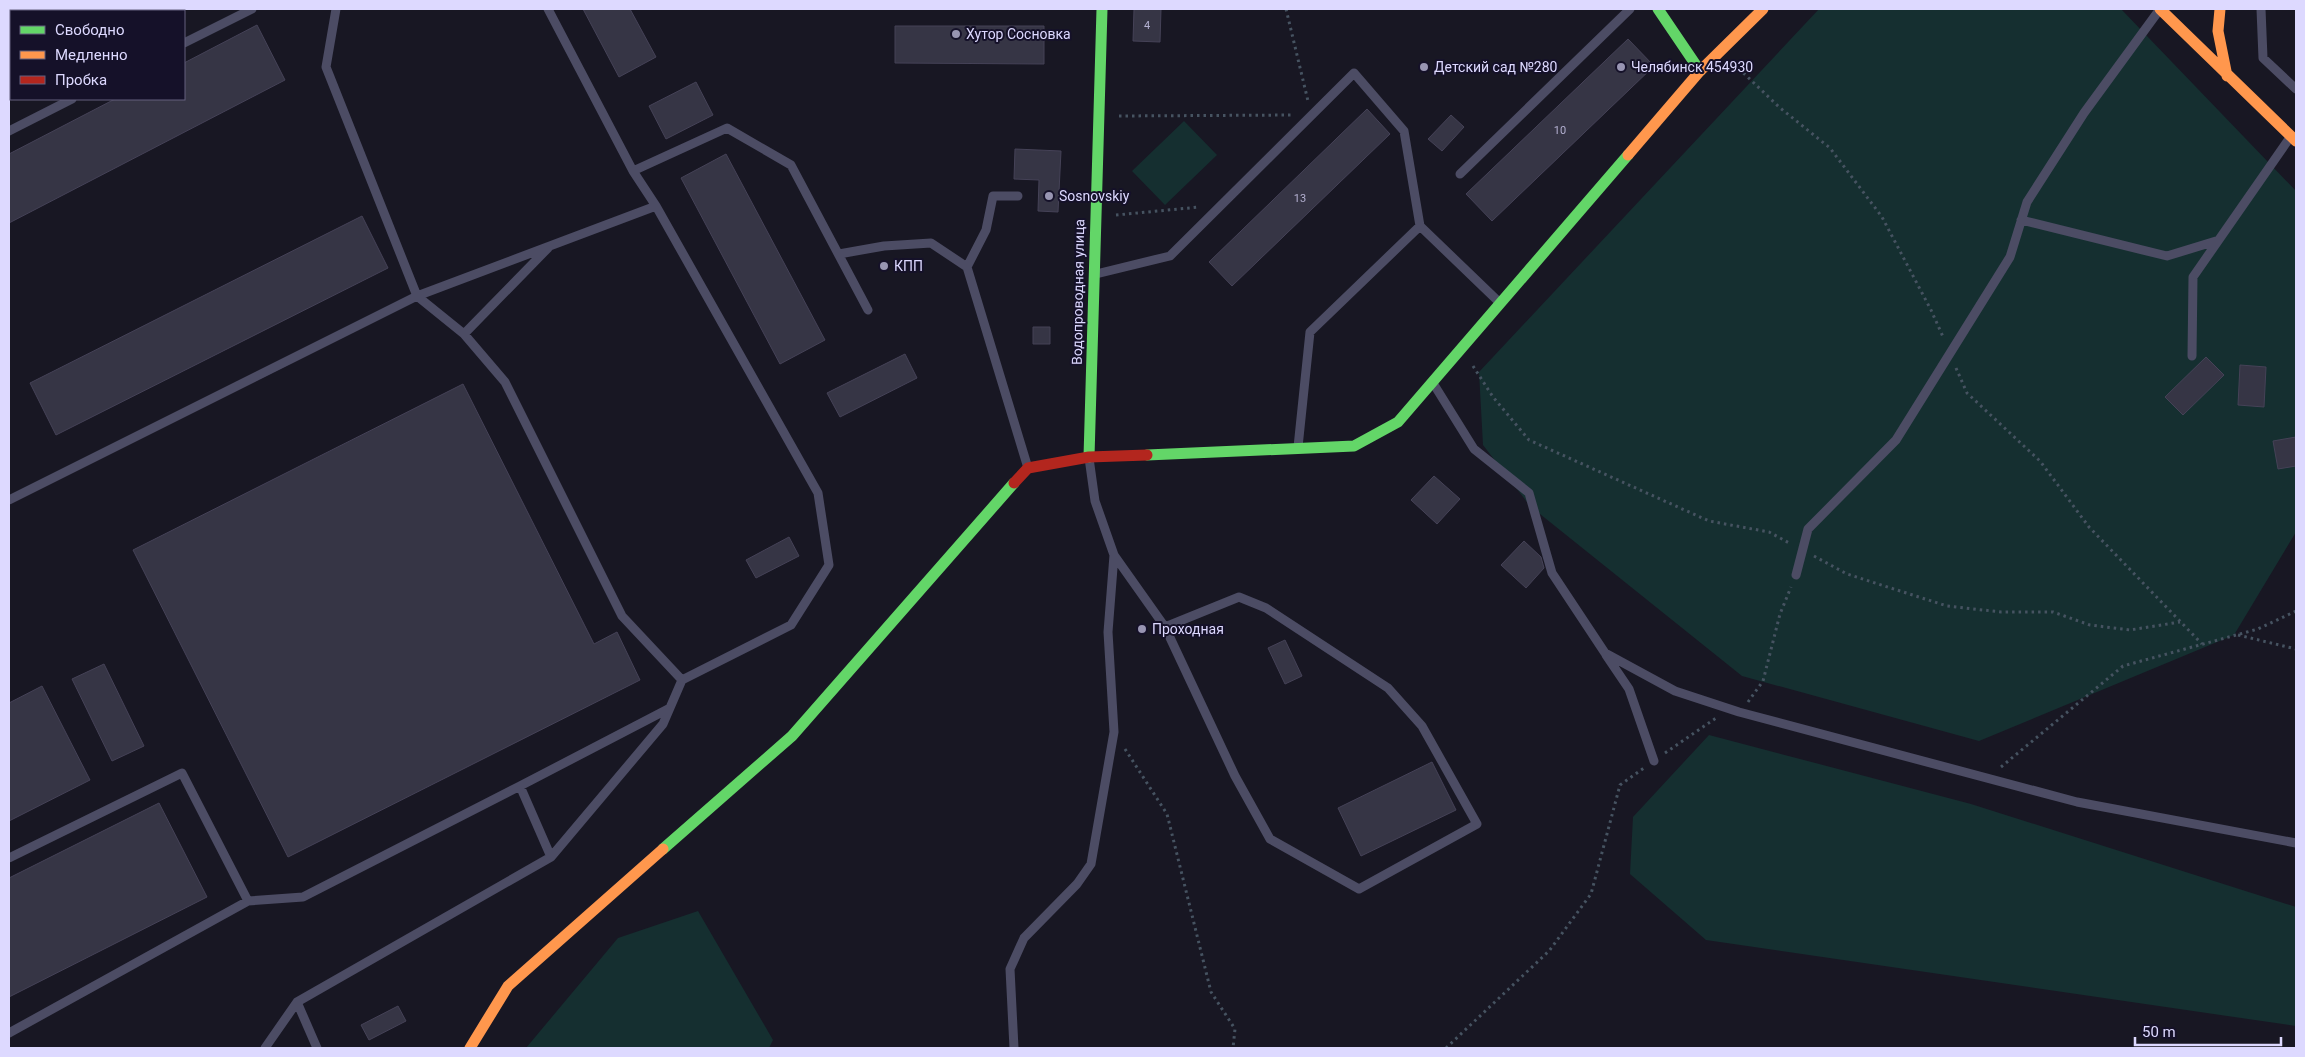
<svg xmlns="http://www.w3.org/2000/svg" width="2305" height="1057" viewBox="0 0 2305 1057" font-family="Roboto,sans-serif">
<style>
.green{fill:#152f30}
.building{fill:#363545;stroke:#454257}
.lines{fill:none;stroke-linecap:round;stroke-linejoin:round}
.path{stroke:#465361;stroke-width:3;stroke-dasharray:2.5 4;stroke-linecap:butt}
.lane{stroke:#4c4c64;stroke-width:9}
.fast{stroke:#63d668;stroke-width:11}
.slow{stroke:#ff974d;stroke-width:11}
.jam{stroke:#b3261e;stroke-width:11}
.poi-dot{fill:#9895b2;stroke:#151129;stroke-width:2}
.labels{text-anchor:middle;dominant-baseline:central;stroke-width:4;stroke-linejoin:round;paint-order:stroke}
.number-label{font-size:11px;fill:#b3b0d0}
.poi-label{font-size:14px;fill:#ddd9ff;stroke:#151129;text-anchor:start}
.street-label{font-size:14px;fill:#ddd9ff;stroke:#151129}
</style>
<rect width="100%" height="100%" fill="#181723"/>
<!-- green -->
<path class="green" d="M1819 9H2121L2296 191V532L2234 635 1979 741 1742 676 1530 506 1483 445 1479 372Z
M1184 121 1217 155 1165 205 1132 171Z
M1709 735 1971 804 2296 907V1026L1706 940 1630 874 1633 817Z
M698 911 773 1040 769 1048H526L618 938Z"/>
<!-- building -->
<path class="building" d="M583 9H630L656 57 619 77Z
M1134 9H1161L1160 42 1133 41Z
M257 25 285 80 9 223V154L115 99H184V63Z
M895 26H1044V64L895 63Z
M1628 39 1654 66 1492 221 1466 194Z
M696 82 713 115 666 139 649 106Z
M1367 109 1390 134 1232 286 1209 262Z
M1451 115 1464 127 1442 151 1428 139Z
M1015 149 1061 151 1058 212 1038 211 1039 180 1014 179Z
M726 154 825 340 780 364 681 178Z
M362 216 388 268 56 435 30 383Z
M1033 327H1050V344H1033Z
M905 354 917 378 840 417 827 393Z
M2206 357 2224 375 2183 415 2165 397Z
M2240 365 2266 367 2264 407 2238 405Z
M463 384 594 644 617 632 640 680 288 857 133 550Z
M2296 437V466L2278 469 2273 441Z
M1434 476 1460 499 1437 524 1411 500Z
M789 537 799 556 756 578 746 560Z
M1524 541 1541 557 1544 568 1526 588 1501 565Z
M1285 640 1302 676 1285 684 1268 648Z
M104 664 144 746 112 761 72 679Z
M42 686 90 780 9 821V703Z
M1432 762 1456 810 1361 856 1338 808Z
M159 803 207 897 9 997V878Z
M398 1006 406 1021 369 1040 361 1025Z"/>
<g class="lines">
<!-- path -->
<path class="path" d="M1286 9 1308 101
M1734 64 1779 107 1830 148 1882 217 1931 310 1944 339
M1119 116 1293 115
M1116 215 1199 207
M1473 366 1493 397 1529 440 1709 521 1769 532 1791 544
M1956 368 1967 393 2040 461 2089 527 2202 644
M1814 556 1847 574 1947 606 2001 612H2053L2090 625 2130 630 2180 622
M2238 635 2296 649
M1748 702 1763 681 1780 614 1791 587
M1125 749 1167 814 1211 992 1235 1029 1233 1048
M1665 753 1716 718
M2001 767 2123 666 2258 629 2296 611
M1446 1048 1549 951 1591 894 1620 785 1644 768"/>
<!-- lane -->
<path class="lane" d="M336 9 326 67 417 296 464 334 505 382 622 616 682 680
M2261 9 2263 58 2296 89
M184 43 252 9
M9 131 72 99
M633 171 727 128 791 165 868 310
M1460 174 1630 9
M2021 220 2167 256 2216 241
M839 254 884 246 931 243 967 267 1028 468
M967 267 986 230 993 196H1018
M1096 274 1170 256 1354 73 1404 131 1420 226
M464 334 548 248
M2192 356 2193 277 2291 136
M1433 383 1474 449 1529 493 1552 573 1605 653 1675 691 1739 712 2077 802 2296 843
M1298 447 1310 332 1420 226 1500 303
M1089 458 1095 501 1114 555 1165 627 1235 776 1270 839 1359 889 1477 824 1422 726 1388 688 1266 608 1239 597 1165 627
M9 500 417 296 656 206
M1796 575 1808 529 1896 440 2010 257 2027 202 2084 113 2160 9
M1606 655 1629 689 1654 761
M520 786 670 708
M9 858 182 773 248 901
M297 1002 317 1048
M9 1033 248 901 303 897 520 786 551 857
M265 1048 297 1002 551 857 663 724 682 680 791 625 829 565 818 493 656 206 633 171 548 9
M1014 1048 1010 969 1024 938 1077 884 1091 864 1114 732 1108 632 1114 555"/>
<!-- fast -->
<path class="fast" d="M1658 9 1700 71
M1147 455 1354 446 1398 422 1628 155
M1089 457 1102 9
M663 849 792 736 1014 483"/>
<!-- slow -->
<path class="slow" d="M2160 9 2296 141
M2220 9 2218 31 2227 76
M1628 155 1700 71 1763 9
M470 1048 508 986 663 849"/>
<!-- jam -->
<path class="jam" d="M1014 483 1028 468 1089 457 1147 455"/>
</g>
<!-- markers -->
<g class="poi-dot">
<circle cx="956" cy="34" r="5"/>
<circle cx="1424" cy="67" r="5"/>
<circle cx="1621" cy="67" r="5"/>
<circle cx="1049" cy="196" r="5"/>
<circle cx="884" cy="266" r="5"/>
<circle cx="1142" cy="629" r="5"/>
</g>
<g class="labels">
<!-- number labels -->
<g class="number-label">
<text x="1147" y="25">4</text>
<text x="1560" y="130">10</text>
<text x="1300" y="198">13</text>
</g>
<!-- poi labels -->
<g class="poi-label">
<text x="966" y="34">Хутор Сосновка</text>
<text x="1434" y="67">Детский сад №280</text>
<text x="1631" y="67">Челябинск 454930</text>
<text x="1059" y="196">Sosnovskiy</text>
<text x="894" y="266">КПП</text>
<text x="1152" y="629">Проходная</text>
</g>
<!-- street labels -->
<g class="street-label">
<text transform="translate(1078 292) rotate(-89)">Водопроводная улица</text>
</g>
</g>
<!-- border -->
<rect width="2305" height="1057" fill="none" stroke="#ddd9ff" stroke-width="20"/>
<!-- legend -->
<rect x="10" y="10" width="175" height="90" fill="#151129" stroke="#65617f"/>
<rect x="20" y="26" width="25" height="8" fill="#63d668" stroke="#65617f"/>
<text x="55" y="35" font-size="15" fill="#ddd9ff">Свободно</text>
<rect x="20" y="51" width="25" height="8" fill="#ff974d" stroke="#65617f"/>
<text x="55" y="60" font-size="15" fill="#ddd9ff">Медленно</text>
<rect x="20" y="76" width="25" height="8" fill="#b3261e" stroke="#65617f"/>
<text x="55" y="85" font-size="15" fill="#ddd9ff">Пробка</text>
<!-- scale -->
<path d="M2135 1037v8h146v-8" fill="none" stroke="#ddd9ff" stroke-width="2.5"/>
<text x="2142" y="1037" font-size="15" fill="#ddd9ff" stroke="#151129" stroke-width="4" paint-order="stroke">50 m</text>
</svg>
